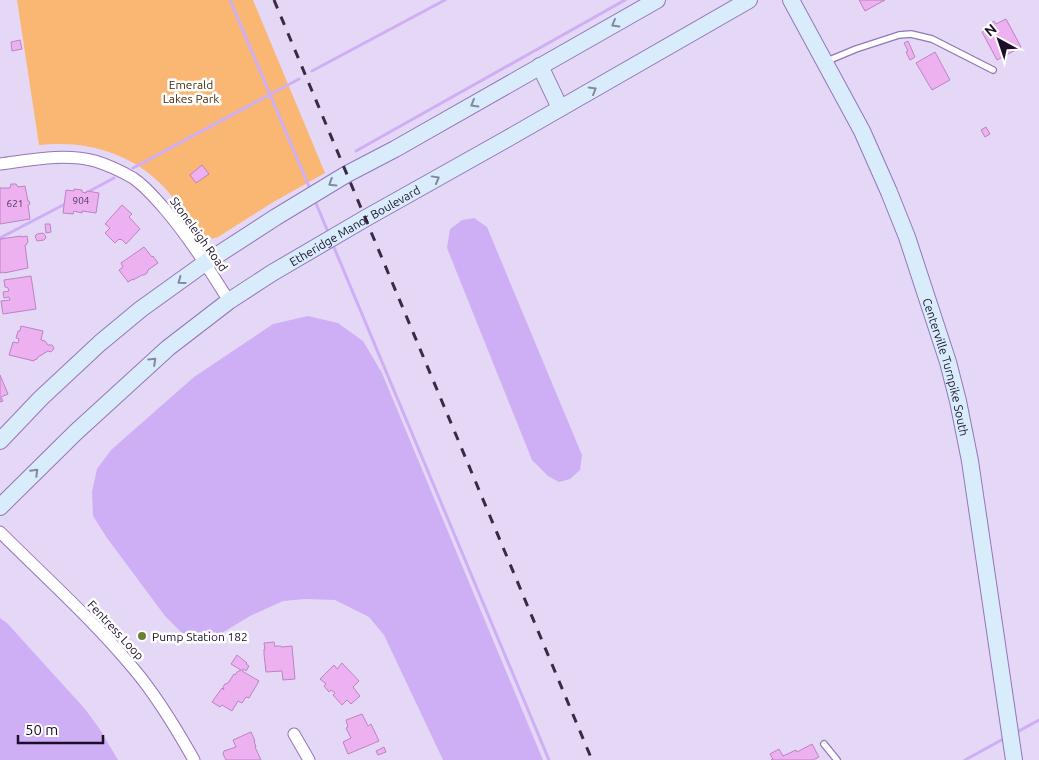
<svg xmlns="http://www.w3.org/2000/svg" width="1039" height="760" viewBox="0 0 1039 760" font-family="Ubuntu,sans-serif">
<style>
.green{fill:#fab673}
.water{fill:#ceaff6}
.lines{fill:none;stroke-linecap:round;stroke-linejoin:round}
.stream{stroke:#ceaff6;stroke-width:3}
.building{fill:#edb1f1;stroke:#bc83c0}
.service-casing{stroke:#9575bb;stroke-width:8}
.minor-casing{stroke:#9575bb;stroke-width:13}
.secondary-casing{stroke:#9575bb;stroke-width:18}
.service{stroke:#fff;stroke-width:5.5}
.minor{stroke:#fff;stroke-width:11}
.secondary{stroke:#d9ecfc;stroke-width:16}
.rail{stroke:#382b46;stroke-width:3;stroke-dasharray:9 9;stroke-linecap:butt}
.oneway{stroke:#84889d}
.poi-dot{fill:#698134;stroke:#fff;stroke-width:2}
.labels{text-anchor:middle;dominant-baseline:central;stroke-width:5;stroke-linejoin:round;paint-order:stroke}
.number-label{font-size:10px;fill:#50375b}
.park-label{font-size:12px;fill:#4a2c0b;stroke:#fff}
.street-label{font-size:12px;fill:#1b0e29;stroke:#fff}
.poi-label{font-size:12px;fill:#1b0e29;stroke:#fff;text-anchor:start}
</style>
<rect width="100%" height="100%" fill="#e5d8f6"/>
<!-- green -->
<path class="green" d="M17 0H253L325 173 270 204 218 237C211 240 206 238 199 233 187 217 176 199 162 185 130 152 84 140 39 145Z"/>
<!-- water -->
<path class="water" d="M474 218 487 227 582 455 580 470 570 479 559 482 548 476 532 460 447 248 450 229 462 220Z
M308 316 338 323 363 341 382 373 543 760H443L384 635 369 617 335 600 305 599 283 601 250 616 217 636 198 639 181 632 165 616 107 538 93 516 92 492 97 469 111 450 194 377 273 324Z
M0 618 7 623 85 709 99 728 118 760H0Z"/>
<g class="lines">
<!-- stream -->
<path class="stream" d="M230 0 310 189
M312 71 445 0
M356 151 625 0
M133 168 299 79
M86 193 114 178
M315 201 328 232
M0 238 67 203
M333 245 549 760
M1015 733 1039 720
M965 760 1005 738"/>
</g>
<!-- building -->
<path class="building" d="M859 0H885L865 11Z
M1006 19 1021 47 997 60 982 32 991 27 990 24 994 21 996 24Z
M20 40 22 49 12 51 11 42Z
M908 41 915 57 910 60 906 52 908 51 904 43Z
M935 52 950 80 932 90 916 63Z
M986 127 990 134 985 137 981 130Z
M202 165 209 174 196 183 190 175Z
M11 184H16L18 187 25 186 28 201H29L30 204 28 205 30 219 0 224V188H10Z
M74 189 82 190V192L86 193 87 191 99 193 96 213 82 211V213L74 211 73 214 63 213 66 190 74 191Z
M122 205 132 214 129 217 140 229 126 244 121 239 120 240 119 239 115 243 105 233 110 228 105 224Z
M45 224H50L51 232 46 233Z
M43 233 45 235 46 238 44 240 37 241 35 236 37 234Z
M21 236V237L27 236 28 242 26 245H25L28 268 4 273V272L0 273V239Z
M144 247 152 257 153 256 158 263 148 270 147 273 144 275H142L133 280V279L128 282 119 270 123 267 121 263Z
M31 276 36 309 3 314 1 301 10 300 9 297 4 298 3 292 9 291 8 288 5 287 4 280Z
M21 326 43 331 41 340 45 341 48 345H52L54 348 53 350 51 352 48 351 38 357 37 359 34 360V361L9 355 13 342 18 343 19 339 16 338 18 331H20Z
M0 375 8 394 1 397 3 401 0 402Z
M143 630 148 636 141 641 136 636Z
M274 642 275 647 276 646H280L282 647 292 646 295 679 283 680 282 671 266 672 264 654V649H265L264 643Z
M237 655 247 663 246 664 249 666 246 671 243 669 242 671 259 681 249 698 246 697 242 703 238 701 232 711 222 705 220 707 212 702 222 688 224 690 223 687 225 684 228 683 234 674 235 675 237 672 241 670 231 664Z
M342 663 359 681 353 687 360 696 351 704 347 700 342 705 333 695 335 693 331 690 329 692 324 686 326 684 320 679 334 665 337 669Z
M362 714 368 726 371 724 379 741 348 754 343 742 351 738 346 728 348 727 346 720Z
M251 732 255 741H254L256 747H255L261 760H226L223 754 224 751 236 747 233 740Z
M812 744 819 757 813 760H771L773 759 770 754 779 749 783 756 796 750 797 752Z
M384 747 386 752 378 755 376 751Z"/>
<g class="lines">
<!-- service casing -->
<g class="service-casing">
<path id="service" d="M827 61 856 49 899 35 911 34 932 39 993 70
M824 744 837 760"/>
</g>
<!-- minor casing -->
<g class="minor-casing">
<path id="minor" d="M0 164C31 160 64 153 95 161 108 165 121 171 133 178 145 186 154 197 163 207 188 236 209 269 229 301
M0 532C45 577 92 619 133 668 157 696 176 728 194 760
M294 734 309 760"/>
</g>
<!-- secondary casing -->
<g class="secondary-casing">
<g id="secondary">
<path id="s1" d="M791 0 862 131 889 192 907 237 948 362 958 401 970 461 1014 760"/>
<path d="M540 66 560 108"/>
<path d="M0 441 41 398 100 343 141 309 205 263 276 217 347 174 395 149 657 0"/>
<path id="s2" d="M0 507 76 432 168 348 229 301 272 273 366 218 505 140 749 0"/>
</g>
</g>
<!-- service -->
<use href="#service" class="service"/>
<!-- minor -->
<use href="#minor" class="minor"/>
<!-- secondary -->
<use href="#secondary" class="secondary"/>
<!-- rail -->
<path class="rail" d="M274 0 592 760"/>
</g>
<!-- one-way arrows -->
<defs><path id="oneway-chevron" d="M-2-3.5L2.5 0L-2 3.5" fill="none" stroke-width="1.6" stroke-linecap="round" stroke-linejoin="round" transform="scale(1.25)"/></defs>
<g class="oneway">
<use href="#oneway-chevron" transform="translate(615 24) rotate(150)"/>
<use href="#oneway-chevron" transform="translate(593 90) rotate(-30)"/>
<use href="#oneway-chevron" transform="translate(474 104) rotate(150)"/>
<use href="#oneway-chevron" transform="translate(436 179) rotate(-29)"/>
<use href="#oneway-chevron" transform="translate(332 183) rotate(148)"/>
<use href="#oneway-chevron" transform="translate(181 281) rotate(144)"/>
<use href="#oneway-chevron" transform="translate(153 361) rotate(-43)"/>
<use href="#oneway-chevron" transform="translate(35 472) rotate(-45)"/>
</g>
<!-- markers -->
<circle class="poi-dot" cx="142" cy="636" r="5"/>
<g class="labels">
<!-- number labels -->
<g class="number-label">
<text x="81" y="200">904</text>
<text x="15" y="203">621</text>
</g>
<!-- park labels -->
<g class="park-label">
<text x="191" y="84">Emerald<tspan x="191" dy="14">Lakes Park</tspan></text>
</g>
<!-- street labels -->
<g class="street-label">
<text stroke="none"><textPath href="#s2" startOffset="455">Etheridge Manor Boulevard</textPath></text>
<text transform="translate(199 234) rotate(54)">Stoneleigh Road</text>
<text stroke="none"><textPath href="#s1" startOffset="400">Centerville Turnpike South</textPath></text>
<text transform="translate(116 630) rotate(47)">Fentress Loop</text>
</g>
<!-- poi labels -->
<g class="poi-label">
<text x="152" y="636">Pump Station 182</text>
</g>
</g>
<!-- north arrow -->
<g transform="translate(999 40) rotate(320)" stroke="#ffffff" stroke-width="4" paint-order="stroke">
<path d="M0-4L9 19L0 12L-9 19Z" fill="#1b0e29"/>
<text y="-8" font-size="14" font-weight="bold" text-anchor="middle" fill="#1b0e29">N</text>
</g>
<!-- scale -->
<path d="M18 735v8h85v-8" fill="none" stroke="#1b0e29" stroke-width="2.5"/>
<text x="25" y="735" font-size="15" fill="#1b0e29" stroke="#ffffff" stroke-width="4" paint-order="stroke">50 m</text>
</svg>
